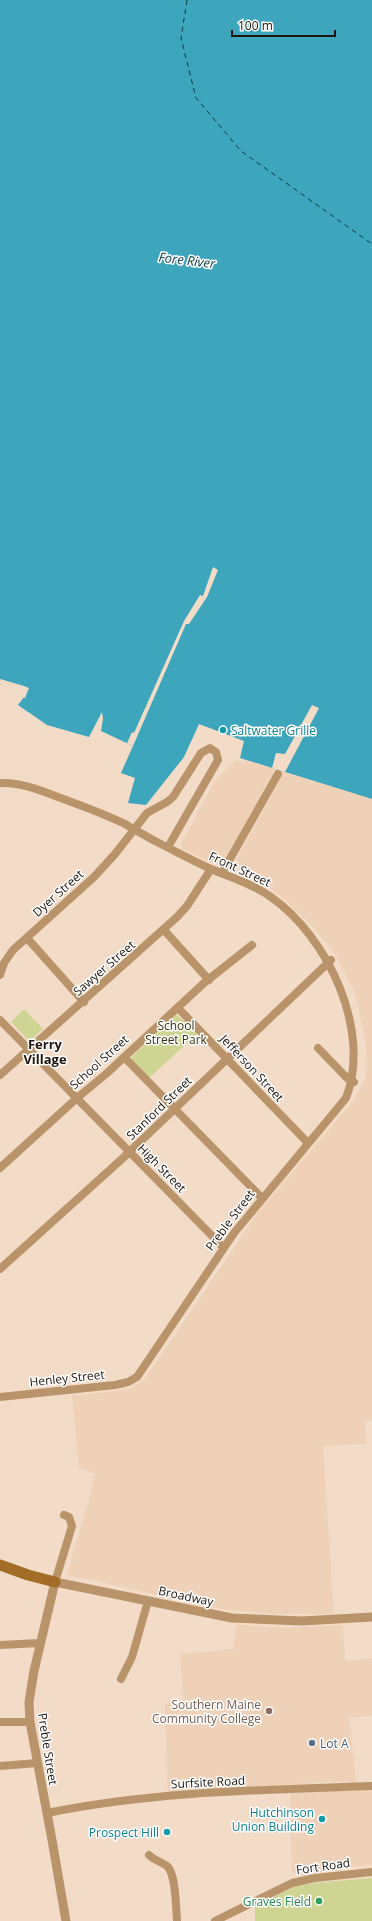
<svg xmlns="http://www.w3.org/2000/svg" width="372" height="1921" viewBox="0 0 372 1921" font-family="'Open Sans',sans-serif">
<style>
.built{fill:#eed1b7}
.green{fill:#ced492}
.water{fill:#3da5bc}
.pier{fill:#f2dbc7}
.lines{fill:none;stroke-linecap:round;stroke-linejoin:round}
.ferry{stroke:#0b3b45;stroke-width:1;stroke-dasharray:5 4;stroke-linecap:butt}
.minor{stroke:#b9946b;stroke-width:8}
.tertiary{stroke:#b9946b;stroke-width:9}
.secondary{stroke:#a36d28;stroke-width:11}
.culture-dot{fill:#0f9aa8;stroke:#fff;stroke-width:1.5}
.education-dot{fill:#8d6e63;stroke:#fff;stroke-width:1.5}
.service-dot{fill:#5c6f8a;stroke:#fff;stroke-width:1.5}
.leisure-dot{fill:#2e9e5b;stroke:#fff;stroke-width:1.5}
.labels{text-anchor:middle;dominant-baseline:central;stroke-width:3;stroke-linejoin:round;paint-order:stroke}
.culture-label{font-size:12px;fill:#0d838f;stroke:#fff;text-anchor:end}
.street-label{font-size:12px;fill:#1e160e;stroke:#fff}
.park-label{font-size:12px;fill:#333513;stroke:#fff}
.education-label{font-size:12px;fill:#785e54;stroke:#fff;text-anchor:end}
.service-label{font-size:12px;fill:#4e5e75;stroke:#fff;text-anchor:start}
.leisure-label{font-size:12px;fill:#27864d;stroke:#fff;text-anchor:end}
.water-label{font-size:13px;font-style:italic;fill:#0b3b45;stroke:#fff}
.neighbourhood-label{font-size:13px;font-weight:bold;fill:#1e160e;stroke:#fff}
</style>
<rect width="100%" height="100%" fill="#f2dbc7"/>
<!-- built -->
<path class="built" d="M236 760 246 763 247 761 271 768 280 760 226 860 217 865 182 849 181 844 214 782Z
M284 772 372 799V1420L365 1422 367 1444 323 1446 334 1614H273L226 1610 67 1575 96 1474 79 1468 72 1396 129 1389 144 1380 256 1215 354 1100 366 1077 367 1068 366 1046 359 1009 353 988 334 953 315 929 283 898 267 886 231 870Z
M236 1625 287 1628 343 1625 345 1661 372 1658V1716L349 1718 356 1782H329L168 1793 165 1703 184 1705 180 1654 233 1649Z
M372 1789V1865L305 1871 292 1874 290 1793Z"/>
<!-- green -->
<path class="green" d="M24 1009 43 1029 29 1041 11 1022Z
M176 1015 185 1021 198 1033 149 1078 132 1060V1057Z
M372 1878V1921H255V1907L293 1887 315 1883Z"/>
<!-- water -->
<path class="water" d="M0 0H372V799L240 758 244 741 199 724 184 757 146 805 128 803 135 778 121 773 133 746 101 731 103 719 102 712 89 737 47 725 18 705 24 697 26 691 0 684Z"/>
<!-- pier -->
<path class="pier" d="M213 567 218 570 207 597 189 624H186L133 746 127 743 132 732 134 733 184 621 200 595 203 596Z
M0 679 24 686 29 688 25 698 22 697 23 692 0 684Z
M312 705 319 708 285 772 272 768 276 753 285 754Z"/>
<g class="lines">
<!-- ferry -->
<path class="ferry" d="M187 0 181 38 196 98 241 151 372 244"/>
<!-- minor -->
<path class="minor" d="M0 783C20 782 40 790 58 797 80 805 102 813 123 823 134 829 145 836 157 842 175 851 193 861 211 869 232 878 253 884 271 897 328 937 372 1031 346 1098L234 1233 137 1377 128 1382 115 1385 0 1397
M222 873 278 774
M164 930 209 980
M27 938 84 1002
M0 975 4 963 13 950 94 877 115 854 147 813 167 802 173 797 201 753 210 748 216 752 218 760 168 847
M178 1008 308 1143
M0 1020 223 1247
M318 1048 347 1078 354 1082
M124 1057 262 1198
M0 1075 177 917 187 906 211 869
M0 1168 77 1098 106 1074 204 983 252 945
M0 1269 123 1158 331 960
M55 1582 72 1526 69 1517 64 1515
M0 1645 40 1643
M121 1679 132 1657 148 1601
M0 1722H30
M0 1766 37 1763
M47 1813C154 1791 264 1790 372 1786
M149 1855C155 1861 163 1862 168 1867 176 1876 176 1909 177 1921
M215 1921 292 1883 315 1878 372 1872"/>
<!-- tertiary -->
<path class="tertiary" d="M66 1921 52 1840 30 1722 29 1702 34 1671 55 1582 232 1618 302 1621 372 1617"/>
<!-- secondary -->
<path class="secondary" d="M0 1565 28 1575 55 1582"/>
</g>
<!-- markers -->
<g class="culture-dot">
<circle cx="223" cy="730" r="4"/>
<circle cx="322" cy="1819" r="4"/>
<circle cx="167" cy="1832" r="4"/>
</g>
<circle class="education-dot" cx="269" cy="1711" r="4"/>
<circle class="service-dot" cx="312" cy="1743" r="4"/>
<circle class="leisure-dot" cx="319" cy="1901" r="4"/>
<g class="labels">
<!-- culture labels -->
<g class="culture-label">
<text x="231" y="730" text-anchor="start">Saltwater Grille</text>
<text x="314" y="1812">Hutchinson<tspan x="314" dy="14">Union Building</tspan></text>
<text x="159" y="1832">Prospect Hill</text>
</g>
<!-- street labels -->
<g class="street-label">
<text transform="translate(240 869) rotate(25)">Front Street</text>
<text transform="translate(58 893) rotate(-42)">Dyer Street</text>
<text transform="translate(104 968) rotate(-41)">Sawyer Street</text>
<text transform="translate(99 1062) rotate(-42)">School Street</text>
<text transform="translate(252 1068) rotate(47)">Jefferson Street</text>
<text transform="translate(159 1108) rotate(-44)">Stanford Street</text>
<text transform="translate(162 1168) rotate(45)">High Street</text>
<text transform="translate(230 1220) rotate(-53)">Preble Street</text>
<text transform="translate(67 1378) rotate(-6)">Henley Street</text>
<text transform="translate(186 1596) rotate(12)">Broadway</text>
<text transform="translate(48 1749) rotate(81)">Preble Street</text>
<text transform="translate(208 1782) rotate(-3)">Surfsite Road</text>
<text transform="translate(323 1866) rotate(-8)">Fort Road</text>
</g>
<!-- park labels -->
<g class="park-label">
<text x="176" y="1025">School<tspan x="176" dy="14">Street Park</tspan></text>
</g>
<!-- education labels -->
<g class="education-label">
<text x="261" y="1704">Southern Maine<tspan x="261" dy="14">Community College</tspan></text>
</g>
<!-- service labels -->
<g class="service-label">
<text x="320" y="1743">Lot A</text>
</g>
<!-- leisure labels -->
<g class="leisure-label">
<text x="311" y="1901">Graves Field</text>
</g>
<!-- water labels -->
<g class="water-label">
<text transform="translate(187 260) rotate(7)">Fore River</text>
</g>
<!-- neighbourhood labels -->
<g class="neighbourhood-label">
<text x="45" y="1044">Ferry<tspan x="45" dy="15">Village</tspan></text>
</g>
</g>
<!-- scale -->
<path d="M232 30v6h103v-6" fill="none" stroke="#1e160e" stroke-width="2"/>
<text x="238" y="30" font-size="12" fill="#1e160e" stroke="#ffffff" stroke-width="3" paint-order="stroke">100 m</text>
</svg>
